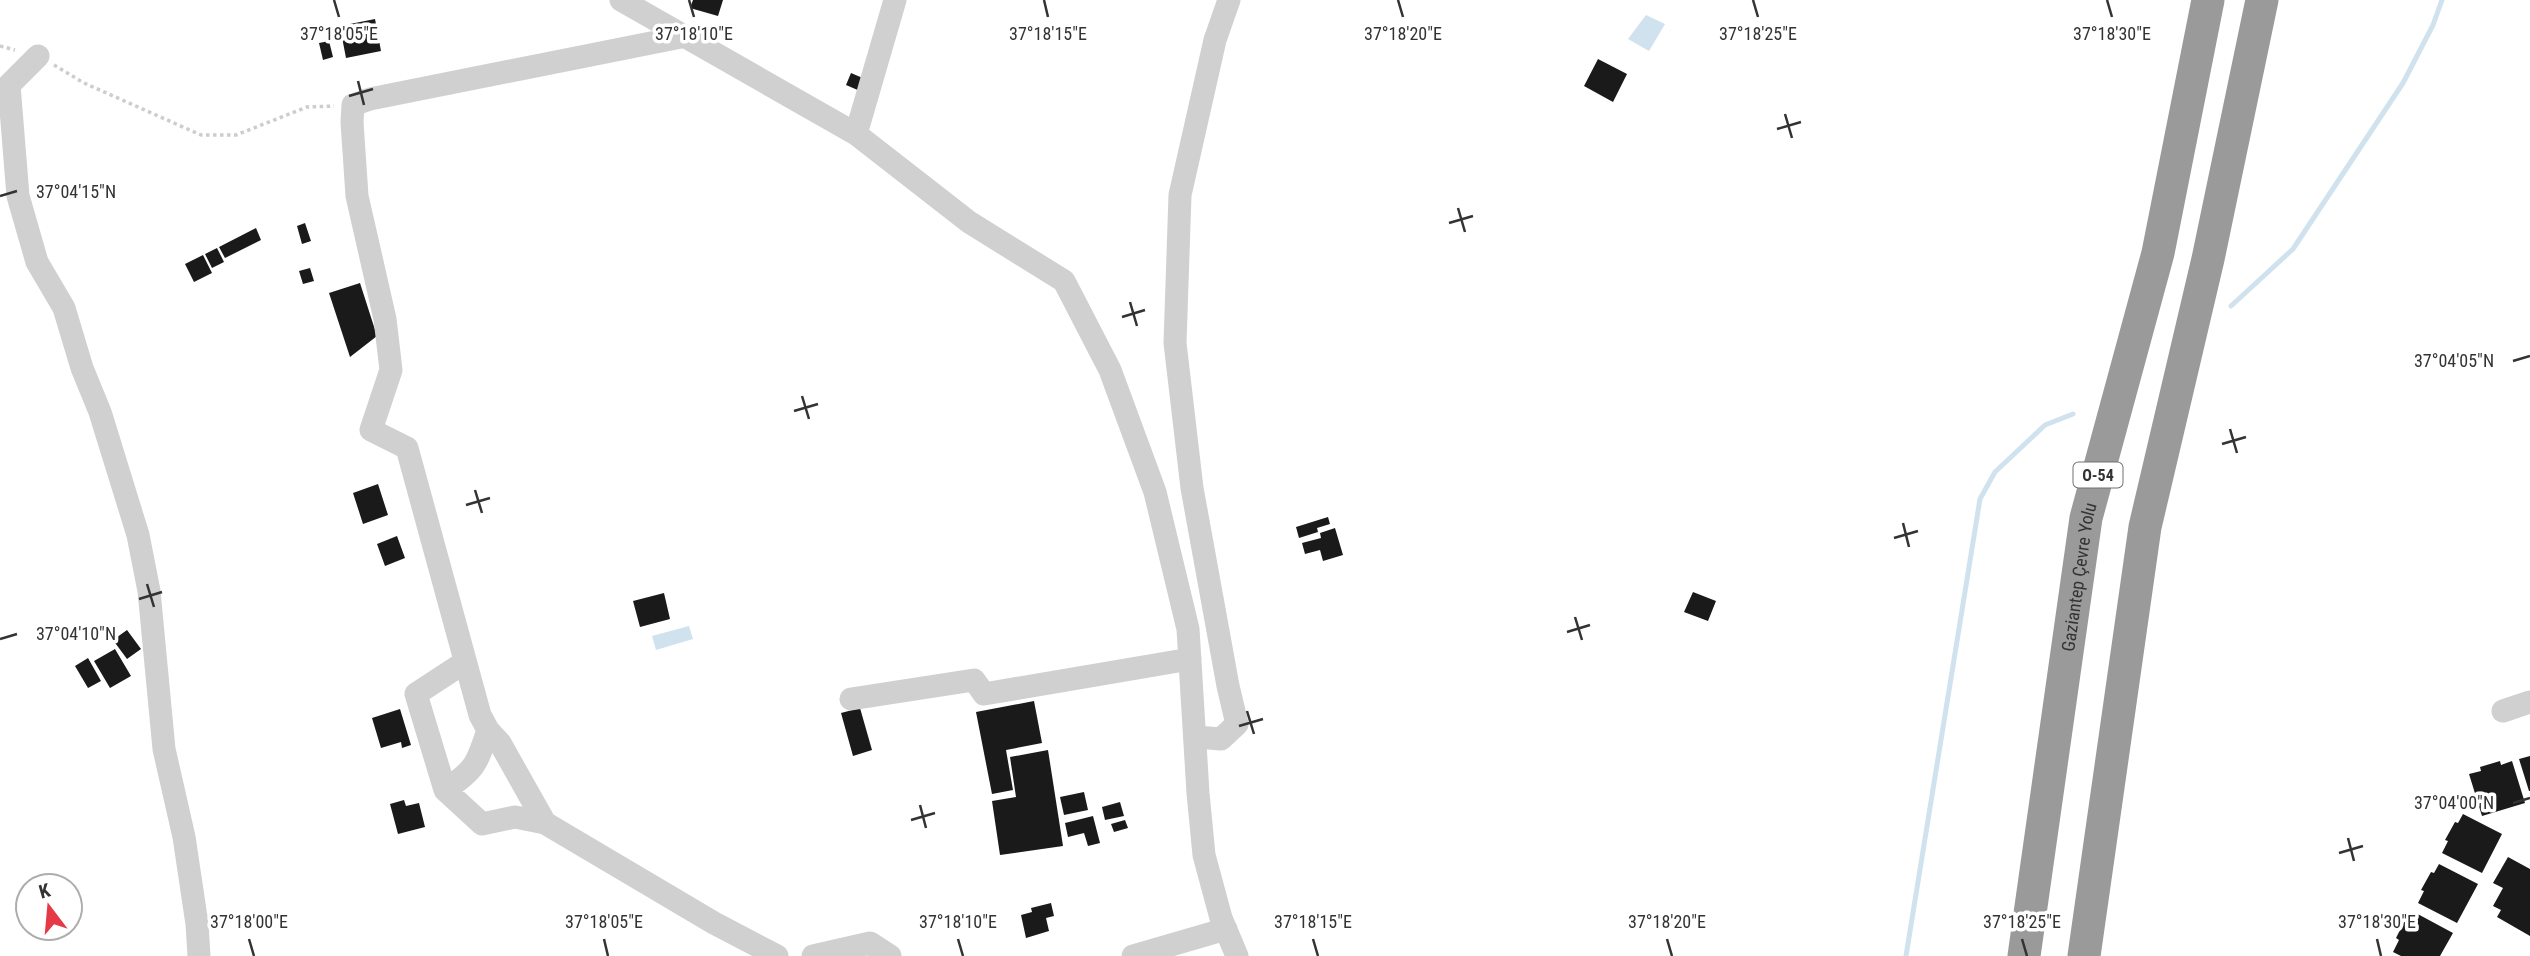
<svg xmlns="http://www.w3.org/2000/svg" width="2530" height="956" viewBox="0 0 2530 956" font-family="'Roboto Condensed',sans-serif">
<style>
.water{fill:#cfe2ee}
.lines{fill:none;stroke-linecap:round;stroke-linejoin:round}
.stream{stroke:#cfe2ee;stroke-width:5}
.building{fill:#1a1a1a}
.path{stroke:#cdcdcd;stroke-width:3.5;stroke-dasharray:3.5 3.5;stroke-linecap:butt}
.minor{stroke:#d0d0d0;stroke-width:23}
.highway{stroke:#9a9a9a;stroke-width:33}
.ticks{fill:none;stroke:#333;stroke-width:2.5}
.labels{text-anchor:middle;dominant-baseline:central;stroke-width:7;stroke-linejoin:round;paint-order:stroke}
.shield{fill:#fff;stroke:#707070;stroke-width:2}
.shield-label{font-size:16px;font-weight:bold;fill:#333}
.street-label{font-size:18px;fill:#333;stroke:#fff}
.ticks-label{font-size:18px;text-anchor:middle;fill:#333;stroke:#fff;stroke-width:7;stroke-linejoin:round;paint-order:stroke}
</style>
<rect width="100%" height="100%" fill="#fff"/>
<!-- water -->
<path class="water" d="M1646 15 1665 24 1649 51 1628 39Z
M689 626 693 639 656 650 652 636Z"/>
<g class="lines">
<!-- stream -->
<path class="stream" d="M2231 306 2293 249 2403 83 2433 25 2442 0
M1906 956 1980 499 1995 472 2045 425 2073 414"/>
</g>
<!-- building -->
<path class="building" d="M693 0H723L718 16 690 8Z
M375 19 381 51 346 58 341 32 351 30 350 24Z
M329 41 333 57 323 60 319 43Z
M1598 59 1627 74 1613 102 1584 86Z
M851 73 865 79 860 91 846 85Z
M305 223 311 241 302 244 297 226Z
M256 228 261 240 225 258 219 247Z
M217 248 224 262 212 268 205 254Z
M203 255 212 273 194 282 185 264Z
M310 268 314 281 303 284 299 271Z
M360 283 377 336 350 357 329 293Z
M378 484 388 515 363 524 353 493Z
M1328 517 1330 524 1317 528 1318 532 1299 538 1296 527Z
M1335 528 1343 555 1323 561 1320 550 1305 554 1302 543 1321 538 1320 533Z
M397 536 405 558 385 566 377 544Z
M1693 592 1716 601 1708 621 1684 612Z
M664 593 670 619 640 627 633 601Z
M127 630 141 649 127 659 113 640Z
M115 649 131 676 110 688 94 661Z
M88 658 101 681 88 688 75 666Z
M1034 701 1042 743 1006 750 1013 790 992 794 976 712Z
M860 708 872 750 853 756 841 713Z
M400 709 411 745 402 748 401 742 381 748 372 718Z
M1048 750 1063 846 1000 855 992 801 1016 797 1010 757Z
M2530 756V791H2529L2519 759Z
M2500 761 2501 765 2512 761 2525 803 2482 816 2469 774 2481 771 2480 767Z
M1084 792 1088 810 1064 815 1060 797Z
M404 800 406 806 419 803 425 827 398 834 390 804Z
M1120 802 1124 816 1105 820 1102 807Z
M2463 814 2502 834 2482 873 2442 853 2448 841 2445 840 2455 822 2458 823Z
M1093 816 1100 843 1088 846 1084 833 1068 837 1065 823Z
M1125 820 1128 828 1114 832 1111 824Z
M2508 857 2530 869V936L2497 917 2501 910 2493 906 2503 888 2493 883Z
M2439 864 2478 884 2457 923 2418 903 2424 891 2421 890 2431 872 2434 873Z
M1051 903 1054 916 1046 918 1049 931 1026 938 1021 915 1032 912 1031 908Z
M2414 912 2453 933 2440 956H2401L2393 952 2399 940 2396 938 2405 920 2408 922Z"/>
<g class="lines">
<!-- path -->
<path class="path" d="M0 46 15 50
M54 65 84 83 201 135H236L307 107 334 106"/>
<!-- minor -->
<path class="minor" d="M621 0 856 134 969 222 1064 281 1110 370 1155 492 1188 629 1198 793 1204 855 1221 918 1237 956
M38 56 9 85 18 196 37 262 64 308 82 368 100 412 138 535 149 591 164 749 184 837 197 924 199 956
M856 134 895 0
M465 662 416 694 445 790 482 824 515 817 545 823 500 743 488 730 480 715 407 448 371 430 391 370 385 319 357 196 352 122 353 105 370 99 686 36
M851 699 974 680 984 694 1190 659
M2503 711 2530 702
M1196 737 1221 739 1237 724 1228 686 1192 488 1175 343 1180 195 1215 40 1229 0
M445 790C475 770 477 764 488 730
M545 823 714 923 777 956
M813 956 870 943 890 956
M1133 956 1226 929"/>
<!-- highway -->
<g class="highway">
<path id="s1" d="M2024 956 2086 518 2158 253 2208 0"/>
<path d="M2084 956 2145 527 2208 259 2262 0"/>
</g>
</g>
<!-- ticks -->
<path class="ticks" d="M334 0 339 17M689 0 694 17M1044 0 1048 17M1398 0 1403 17M1753 0 1758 17M2107 0 2112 17M358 81 364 105M349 96 373 89M1785 114 1792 138M1777 129 1801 122M0 196 17 191M1458 208 1465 232M1449 223 1473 216M1130 302 1137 326M1122 317 1145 310M2513 361 2530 356M802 396 809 419M794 411 818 404M2230 429 2237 453M2222 444 2246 437M475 490 482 513M466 505 490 498M1903 523 1909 547M1894 538 1918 531M147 584 154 607M139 599 162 592M1575 617 1582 640M1567 632 1590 625M0 639 17 634M1247 711 1254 734M1239 726 1263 719M2513 803 2530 798M920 805 926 828M911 820 935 813M2348 838 2354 861M2339 853 2363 846M249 939 254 956M604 939 608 956M958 939 963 956M1313 939 1318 956M1667 939 1672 956M2022 939 2027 956M2377 939 2381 956"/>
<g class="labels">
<!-- shield labels -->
<rect class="shield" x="2073.5" y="462.5" width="49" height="25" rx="5"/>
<g class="shield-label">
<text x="2098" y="475">O-54</text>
</g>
<!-- street labels -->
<g class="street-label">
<text stroke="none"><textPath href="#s1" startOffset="383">Gaziantep Çevre Yolu</textPath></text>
</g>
</g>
<g class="ticks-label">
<text x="339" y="40">37°18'05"E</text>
<text x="694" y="40">37°18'10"E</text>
<text x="1048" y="40">37°18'15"E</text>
<text x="1403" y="40">37°18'20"E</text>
<text x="1758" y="40">37°18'25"E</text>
<text x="2112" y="40">37°18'30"E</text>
<text x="76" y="198">37°04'15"N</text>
<text x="2454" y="367">37°04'05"N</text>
<text x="76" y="640">37°04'10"N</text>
<text x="2454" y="809">37°04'00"N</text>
<text x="249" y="928">37°18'00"E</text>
<text x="604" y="928">37°18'05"E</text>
<text x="958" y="928">37°18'10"E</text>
<text x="1313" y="928">37°18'15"E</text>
<text x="1667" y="928">37°18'20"E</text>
<text x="2022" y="928">37°18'25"E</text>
<text x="2377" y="928">37°18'30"E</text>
</g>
<!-- north arrow -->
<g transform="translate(49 907) rotate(344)"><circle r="33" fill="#ffffff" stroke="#adadad" stroke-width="2"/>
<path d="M0-5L12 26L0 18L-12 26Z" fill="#e63946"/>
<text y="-10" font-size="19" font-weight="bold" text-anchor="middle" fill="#333333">K</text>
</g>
</svg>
